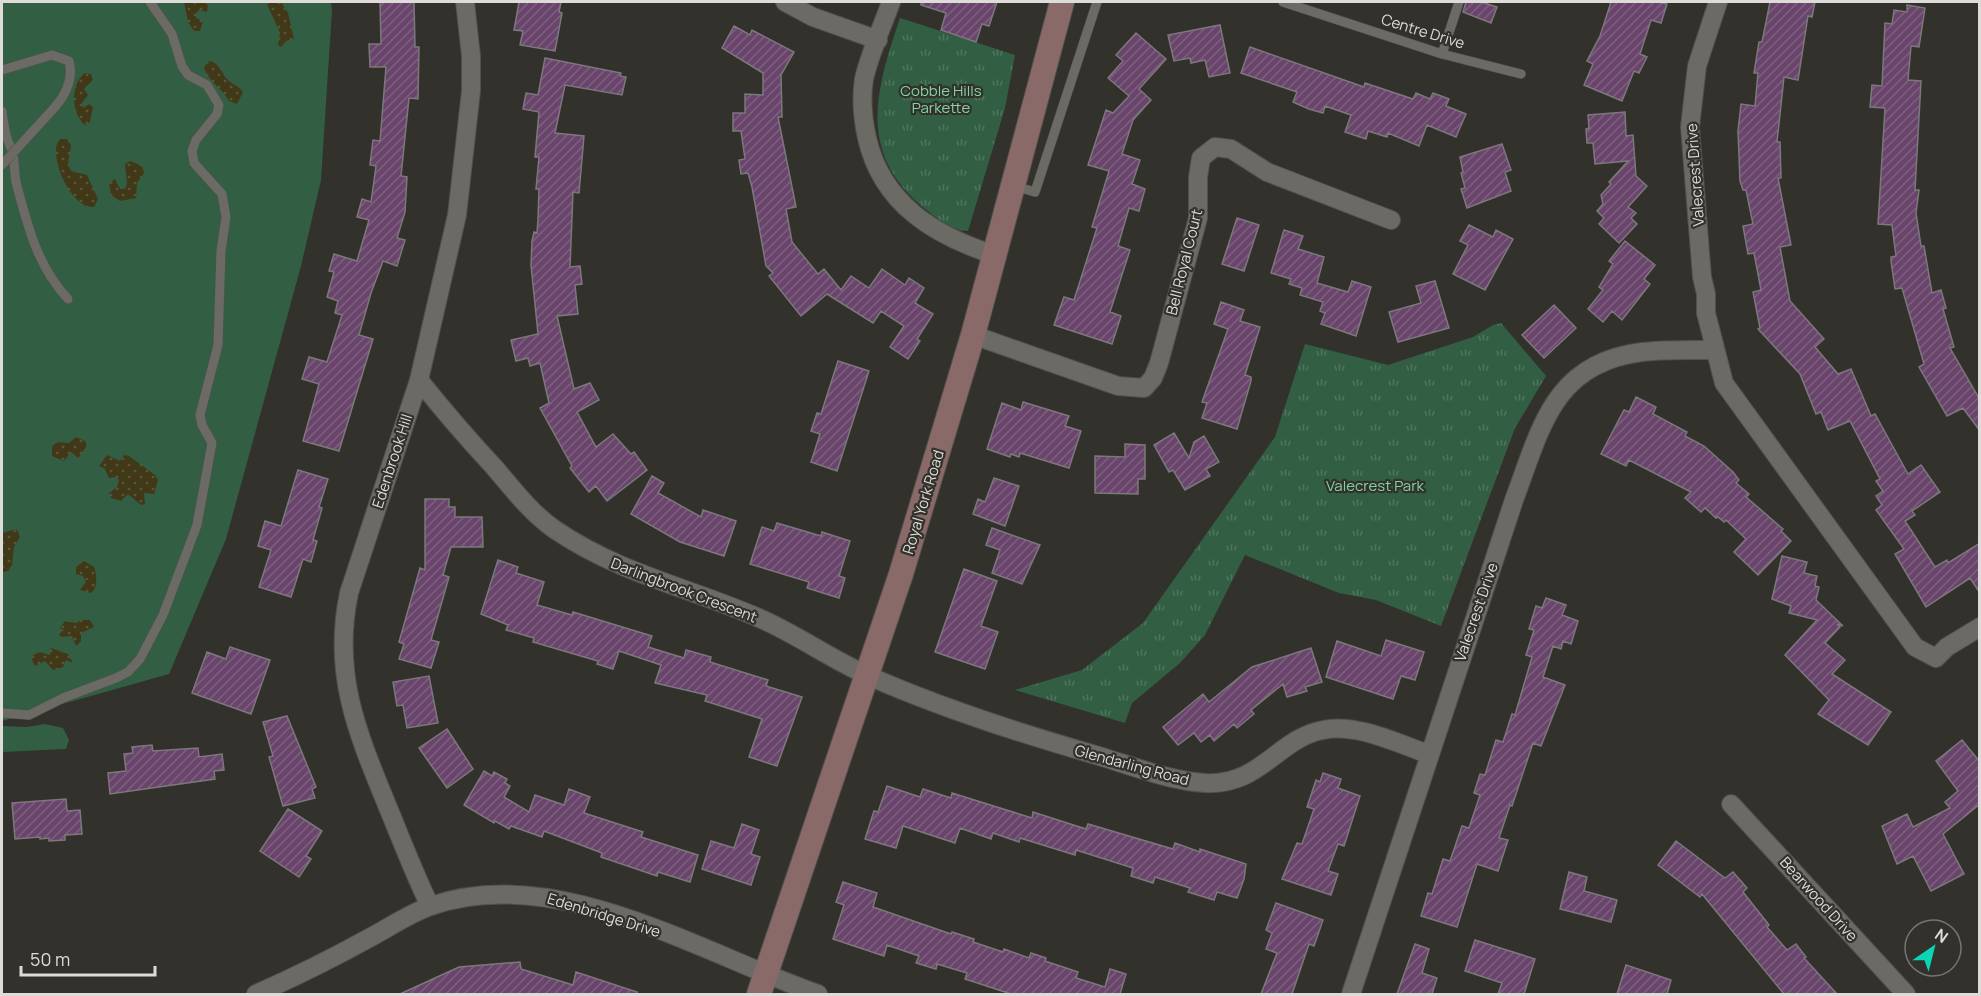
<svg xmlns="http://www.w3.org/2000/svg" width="1981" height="996" viewBox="0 0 1981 996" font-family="Manrope,sans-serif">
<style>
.green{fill:#325f44}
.sand{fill:url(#sand-dots)}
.park{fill:url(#park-tufts)}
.building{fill:url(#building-hatch);stroke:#7c787c;stroke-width:1.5}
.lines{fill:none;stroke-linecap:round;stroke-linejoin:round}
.lane-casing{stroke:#51504b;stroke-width:10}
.street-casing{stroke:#51504b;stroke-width:20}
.secondary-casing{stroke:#51504b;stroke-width:26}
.lane{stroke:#6b6a64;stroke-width:9}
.street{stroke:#6b6a64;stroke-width:18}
.secondary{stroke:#8a6a69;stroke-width:24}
.lane-bridge-casing{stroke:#51504b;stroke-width:10;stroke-linecap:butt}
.lane-bridge{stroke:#6b6a64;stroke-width:9}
.labels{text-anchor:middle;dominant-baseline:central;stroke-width:4.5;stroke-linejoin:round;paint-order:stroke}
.street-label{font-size:15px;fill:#dddcd9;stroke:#32312c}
.park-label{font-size:15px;fill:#83d3a1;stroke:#32312c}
</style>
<defs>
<pattern id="sand-dots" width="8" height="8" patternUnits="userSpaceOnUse" patternTransform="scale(1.5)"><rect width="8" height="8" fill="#413818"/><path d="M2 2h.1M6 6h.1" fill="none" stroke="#5c5439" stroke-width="1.8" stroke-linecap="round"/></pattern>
<pattern id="park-tufts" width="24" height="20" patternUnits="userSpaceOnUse" patternTransform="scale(1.5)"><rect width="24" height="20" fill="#325f44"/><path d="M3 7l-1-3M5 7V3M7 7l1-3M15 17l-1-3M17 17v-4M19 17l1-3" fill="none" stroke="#4f755e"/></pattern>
<pattern id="building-hatch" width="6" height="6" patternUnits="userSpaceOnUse" patternTransform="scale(1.5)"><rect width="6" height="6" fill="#69456c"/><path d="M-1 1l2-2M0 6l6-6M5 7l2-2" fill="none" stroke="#7e5f80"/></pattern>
</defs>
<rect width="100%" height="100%" fill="#32312c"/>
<!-- green -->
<path class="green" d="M2 2H331L332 10 321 180 301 266 226 539 169 674 2 721Z
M45 724 63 728 69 740 66 749 2 752V726L26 727Z"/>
<!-- sand -->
<path class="sand" d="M184 2H208L207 12 199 10 196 13V18L203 21 200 31H194L188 22Z
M266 2H281L288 13 294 39 286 41 281 47 278 45 280 33Z
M211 61C221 66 221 73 228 80 233 85 238 85 243 92L237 104 229 101C222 88 209 82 204 68L207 62Z
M85 73 91 74 93 80 84 89 88 95 82 103 83 108 89 104 93 107 90 122 85 125C71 114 70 84 85 73Z
M60 139H67L71 145 68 164 71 171 87 175 98 199 94 207C71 210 46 153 60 139Z
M130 161 142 166 144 173 137 183 136 198 120 201 111 195 109 183 115 179 120 189H125L127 184 125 164Z
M76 437 85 441 87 446 78 458 71 452 64 461 52 456V446L58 442 69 443Z
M107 455 120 461 124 455 129 456 155 475 158 480 154 494 144 493 145 504 141 505 128 494 121 501 111 498 109 493 117 487 119 480 116 477 109 478 105 469 99 466Z
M17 529 20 537 14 547 12 565 8 571 2 572V533Z
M84 561 94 567C97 574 98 588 91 593L80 590 86 582 83 576 76 574V567Z
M81 620H90L94 627 81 633V641L76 646 72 636 61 637 59 634 64 630 60 628 65 621 76 623Z
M51 648 68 654 73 663 66 660 63 667 53 670 45 661 35 666 32 660 33 655 40 652 50 655Z"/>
<!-- park -->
<path class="park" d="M900 18 1015 55 1005 108 968 231C952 231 935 217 924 208 856 152 876 90 900 18Z
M1501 323 1546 376 1515 428 1441 626 1376 600 1339 593 1245 555 1205 635 1180 663 1132 703 1125 723 1015 690 1082 670 1143 623 1275 437 1305 344 1388 365 1473 337 1493 325Z"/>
<!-- building -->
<path class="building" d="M380 2H414L415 47H419L418 99 409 98 401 176 407 177 405 212 397 238 405 240 397 266 383 261 371 293 359 335 373 339 339 451 303 441 319 384 302 379 309 357 327 362 342 315 335 313 338 301 327 297 334 272 329 271 334 254 357 261 369 220 357 217 362 199 371 202 376 166 370 165 373 140 380 141 386 67H370L369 44H381Z
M519 2H561L559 12 562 13 555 51 520 45 523 31 514 30Z
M921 2H997L989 26 982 24 976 42 941 30 946 13 921 5Z
M1466 2H1481L1497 7 1491 23 1463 12Z
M1611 2H1658L1667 4 1661 23 1651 20 1640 54 1647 57 1639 73 1634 71 1622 101 1584 85 1593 64 1587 61 1600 36Z
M1770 2H1815L1812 17 1808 16 1798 80 1784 77 1777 142H1780L1781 178H1778L1791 245 1780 247 1790 301 1824 339 1815 347 1838 374 1851 369 1871 416 1875 414 1908 474 1921 465 1940 492 1912 511 1915 515 1905 521 1935 567 1947 560 1948 563 1980 543V593L1970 578 1926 607 1895 554 1904 549 1876 510 1882 505 1876 496 1883 491 1876 481 1880 479 1850 421 1828 430 1821 412 1816 414 1800 374 1758 329 1760 328 1753 292 1761 290 1754 253 1748 254 1743 226 1753 224 1746 190H1743L1740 181 1738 131 1741 104 1755 106 1758 73H1754L1759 42H1762Z
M1907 5 1925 8 1919 47 1911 46 1908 80 1921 81 1915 190H1919L1916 213 1921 246H1924L1932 293 1941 290 1946 308 1943 309 1954 347 1950 348 1980 400V431L1963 408 1947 416 1919 367 1924 364 1902 288 1895 289 1891 261V257L1896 256 1892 225 1878 224 1885 108 1870 107 1872 85 1882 86 1885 23 1892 24 1894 10 1907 12Z
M1220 25 1230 73 1209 77 1205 60 1191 63 1190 58 1174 61 1168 35Z
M734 26 750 35 752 30 794 52 781 75 782 117H778L796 207 786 209 792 242 818 274 824 269 841 290 851 276 869 288 882 269 905 285 909 278 924 288 915 303 933 314 917 339 920 341 908 359 890 347 904 326 881 311 873 323 827 294 801 316 769 276 773 273 766 266 752 187 748 173 741 174 739 160 745 159 741 131H733V113H745V94L763 95V73L722 48Z
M1136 33 1166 59 1139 89 1151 100 1133 120 1122 154 1140 160 1132 184 1145 189 1139 211 1129 208 1118 246 1130 250 1110 312 1121 316 1112 344 1054 325 1064 297 1074 300 1097 228 1092 227 1109 171 1088 165 1106 110 1113 113 1129 96 1108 78 1123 61 1116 55Z
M1250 47 1364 87 1365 83 1413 99 1416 93 1430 99 1433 93 1449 99 1446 106 1466 114 1456 137 1427 125 1419 146 1388 133 1387 137 1368 131 1366 139 1345 132 1351 115 1325 106 1323 113 1309 109 1293 102 1297 92 1241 73Z
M545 58 621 73 620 76 626 77 622 95 565 85 555 133 584 136 579 193 573 192 570 267 580 266 582 284 575 285 578 314 557 316 574 389 590 383 599 400 577 412 596 447 613 434 631 454 634 452 647 470 607 501 596 486 589 492 570 468 572 466 540 408 549 403 540 363 530 366 528 358 516 361 511 340 538 334 531 265 532 241 534 232 537 233 538 219 539 189H536L539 157H535L539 112 523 109 526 93 538 95Z
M1625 112 1626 136 1633 135 1636 176 1647 186 1628 207 1636 213 1631 218 1637 224 1619 243 1599 224 1604 218 1597 211 1603 204 1601 195 1611 184 1609 182 1628 161 1595 164 1593 143H1587L1586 129 1589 128 1588 115Z
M1502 144 1511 170 1505 172 1511 191 1467 208 1461 189 1465 188 1461 173 1463 172 1460 157Z
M1237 218 1259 225 1244 271 1222 264Z
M1469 225 1493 237 1496 230 1513 239 1485 290 1453 274 1468 245 1460 241Z
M1284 230 1303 236 1298 249 1324 257 1317 283 1348 292 1352 281 1371 287 1356 336 1321 324 1325 313 1320 311 1323 302 1300 295 1302 288 1289 284 1291 279 1271 273Z
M1625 241 1655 265 1644 279 1650 284 1622 320 1612 311 1603 322 1588 309 1603 290 1599 287 1613 264 1609 261Z
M1435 281 1449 328 1398 342 1389 312 1421 303 1416 286Z
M1221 302 1244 310 1240 321 1260 327 1245 375 1251 377V381L1237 429 1202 418 1207 403 1202 402 1228 329 1214 324Z
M1554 305 1576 328 1544 358 1522 335Z
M838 361 869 371 837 471 811 462 820 434 811 431 817 413 821 414Z
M1636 397 1656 407 1653 414 1687 432 1685 436 1704 446 1733 472 1739 480 1736 483 1749 494 1746 497 1783 529 1781 531 1791 541 1758 575 1734 552 1746 539 1726 520 1724 522 1718 517 1716 518 1705 508 1701 512 1685 498 1691 492 1629 460 1626 466 1601 454 1624 410 1629 412Z
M1023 402 1069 416 1065 426 1081 431 1069 468 1020 453 1019 457 1011 454 1010 457 987 449 1002 403 1021 410Z
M1174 433 1189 458 1194 442 1204 436 1219 462 1206 469 1210 476 1185 490 1173 470 1169 472 1154 445Z
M1125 444 1145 445V479H1138V494L1095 493V456L1125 457Z
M298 470 328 479 319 507 322 508 313 540 317 541 311 562 303 559 291 597 259 587 271 550 258 546 265 521 281 526Z
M652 476 664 483 658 493 701 517 703 510 736 521 724 556 680 542 631 514Z
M994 478 1019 486 1005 526 973 514 978 499 985 502Z
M425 499H449V507H455V517H482L483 547H451L443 575 449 577 431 640 439 642 431 668 399 659 404 644 399 642 420 568 425 570Z
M777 523 821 536 822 532 850 541 839 576 845 578 839 598 807 588 809 582 750 564 762 527 774 531Z
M992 528 1040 545 1022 584 992 573 1000 550 986 545Z
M1782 556 1807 562 1804 573 1817 576 1815 586 1819 587 1816 600 1843 626 1837 624 1840 627 1825 643 1845 660 1832 674 1891 712 1868 745 1818 714 1829 700 1785 655 1817 620 1789 613 1791 606 1772 599Z
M498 560 518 567 516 573 544 582 537 605 572 615 573 612 652 636 648 647 684 658 686 650 711 657 710 662 768 680 766 686 802 697 777 766 749 757 762 719 705 701 707 695 655 683 661 665 619 651 613 669 597 664 598 661 533 642 534 638 506 630 508 625 481 614Z
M964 569 997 581 981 626 998 632 985 669 935 652Z
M1546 598 1566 605 1562 615 1578 621 1571 644 1563 641 1561 649 1553 646 1543 677 1565 685 1541 746 1533 743 1512 806 1510 805 1499 838 1508 840 1498 871 1477 864 1457 927 1421 916 1428 893 1432 894 1443 859 1450 861 1462 826 1469 828 1480 795 1474 793 1480 774 1485 775 1496 740 1503 742 1512 714 1515 715 1532 657 1526 655 1534 630 1529 629 1536 606 1542 608Z
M1386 640 1424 652 1415 680 1401 676 1393 699 1326 677 1337 641 1381 656Z
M230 647 270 660 251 714 192 693 207 652 226 659Z
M1311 648 1322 682 1305 687 1307 691 1287 697 1283 684 1251 710 1254 714 1237 728 1234 724 1214 741 1210 735 1201 742 1194 733 1178 745 1163 727 1203 694 1209 702 1252 667Z
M429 676 438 723 407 728 403 705 397 706 393 682Z
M287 716 316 787 312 789 315 798 283 806 269 757 273 756 263 722Z
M447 729 473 769 447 788 419 748Z
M1962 740 1980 762V804L1943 834 1964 874 1931 891 1913 856 1897 864 1882 826 1907 814 1913 827 1950 808 1945 802 1958 791 1936 761Z
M152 745 153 751 198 748 199 757 222 754 224 770 214 771 215 779 110 794 108 773 126 771 124 754 133 753 132 747Z
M484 771 492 776 494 772 507 779 505 783 510 786 504 797 529 812 535 795 564 805 569 789 590 797 584 813 643 832 641 837 698 855 690 882 658 872 657 876 601 857 602 853 544 831 542 837 511 826 509 829 495 821 494 823 464 805Z
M1323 773 1341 779 1338 788 1360 796 1344 846 1338 844 1328 871 1338 874 1331 895 1282 879 1297 843 1302 844 1314 809 1307 807 1316 780 1320 782Z
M887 786 920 797 923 789 951 798 952 793 1032 818 1033 812 1086 829 1088 824 1173 849 1175 843 1200 852V849L1246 864 1244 879 1237 898 1217 892 1214 900 1188 892 1190 888 1155 877 1153 883 1131 876 1133 868 1076 850 1075 855 1020 838 1019 842 993 833 991 839 960 828 955 843 903 826 896 848 865 839 874 811 878 812Z
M66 799 67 811 80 810 82 834 65 835V840L49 841V838L40 839V837L15 839 12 803Z
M288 809 322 831 306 856 311 859 299 877 260 851Z
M742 824 759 830 751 854 760 857 751 885 702 869 711 841 734 848Z
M1676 841 1725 878 1733 872 1747 888 1743 892 1769 925 1767 927 1787 950 1796 944 1806 957 1804 958 1837 994H1784L1702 894 1700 897 1658 865Z
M1569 872 1587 877 1584 891 1617 900 1611 922 1560 909Z
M843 882 877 893 873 907 951 934 952 932 974 939 973 942 1003 952 1004 949 1029 958 1031 953 1046 958 1045 961 1078 972 1076 978 1105 987 1110 969 1126 974 1120 994H1011L965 979 967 973 937 964 936 969 916 963 919 956 887 945 884 956 833 939 844 905 836 902Z
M1276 903 1323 920 1314 946 1309 944 1292 994H1261L1277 953 1266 949 1272 933 1266 930Z
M1475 940 1535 959 1524 994H1498L1502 983 1465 971Z
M1415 944 1429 949 1422 973 1437 978 1432 994H1397Z
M520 962 521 969 573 985 576 972 637 992V994H400L459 967Z
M1626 965 1671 980 1667 994H1617Z"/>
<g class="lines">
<!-- lane casing -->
<g class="lane-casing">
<path id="lane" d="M1283 2 1442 54 1521 74
M1442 54 1459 2
M2 70 52 55 69 61C74 79 66 94 55 107
M2 111C4 125 5 137 12 150 15 158 14 173 16 182 27 224 37 266 68 299
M1014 186 1035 192 1097 2
M2 713 29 715 63 698 116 678 128 672 140 659 163 615 197 525 212 443 202 425 200 415 218 345 221 251 226 217 222 194 194 163 192 151 196 140 217 114 219 105 207 85 188 75 182 66 172 34 150 2"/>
</g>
<!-- street casing -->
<g class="street-casing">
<path id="street" d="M785 2 813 17 878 40
M891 2C882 27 870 53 864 79 861 98 863 120 867 138 882 204 935 236 995 255
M1718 2 1697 66 1690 127 1702 277 1706 294V313L1724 383 1915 647 1936 658 1947 647 1980 627
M973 335 1118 386 1144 388 1153 378 1159 363 1198 218V177L1201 158 1215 147 1231 149 1267 172 1391 220
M419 380C443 410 468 439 494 467 513 489 530 512 554 529 620 574 688 587 759 618 798 635 832 660 871 677 944 709 1022 734 1099 756 1132 766 1170 781 1205 783 1261 786 1278 738 1323 730 1356 723 1397 743 1428 754
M1731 804 1906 994
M430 906C414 873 401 839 387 805 357 732 332 673 349 593L419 380 457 215 471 91V56L465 2
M256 994C295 977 333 958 371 937 390 927 410 913 431 906 555 862 703 954 818 994
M1351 994 1514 500C1541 428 1553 363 1642 352 1666 349 1691 350 1715 350"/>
</g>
<!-- secondary casing -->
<g class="secondary-casing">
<path id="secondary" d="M759 994 901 574 973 335 1062 2"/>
</g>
<!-- lane -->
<use href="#lane" class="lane"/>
<!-- street -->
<use href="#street" class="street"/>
<!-- secondary -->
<use href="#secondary" class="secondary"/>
<!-- lane-bridge casing -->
<g class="lane-bridge-casing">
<path id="lane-bridge" d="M2 165 55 107"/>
</g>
<!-- lane-bridge -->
<use href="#lane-bridge" class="lane-bridge"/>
</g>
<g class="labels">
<!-- street labels -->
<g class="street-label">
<text transform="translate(1423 31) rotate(17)">Centre Drive</text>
<text transform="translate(1695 175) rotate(-94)">Valecrest Drive</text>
<text transform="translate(1184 262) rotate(-76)">Bell Royal Court</text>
<text transform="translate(392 461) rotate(-72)">Edenbrook Hill</text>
<text transform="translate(923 502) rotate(-73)">Royal York Road</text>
<text transform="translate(684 590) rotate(21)">Darlingbrook Crescent</text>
<text transform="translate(1476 612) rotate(-71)">Valecrest Drive</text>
<text transform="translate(1132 765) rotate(15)">Glendarling Road</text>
<text transform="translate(1819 899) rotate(48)">Bearwood Drive</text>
<text transform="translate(604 915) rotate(17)">Edenbridge Drive</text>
</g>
<!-- park labels -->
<g class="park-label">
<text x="941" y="90">Cobble Hills<tspan x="941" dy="17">Parkette</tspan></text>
<text x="1375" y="485">Valecrest Park</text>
</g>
</g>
<!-- border -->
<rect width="1981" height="996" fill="none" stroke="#dddcd9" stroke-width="6"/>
<!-- north arrow -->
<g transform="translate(1933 948) rotate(35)"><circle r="28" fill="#32312c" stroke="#767571" stroke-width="1.5"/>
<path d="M0-4.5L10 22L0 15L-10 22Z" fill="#0cd5b5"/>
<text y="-9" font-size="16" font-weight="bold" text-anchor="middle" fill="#dddcd9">N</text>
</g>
<!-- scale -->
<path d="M21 966v9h134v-9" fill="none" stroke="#dddcd9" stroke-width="3"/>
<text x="30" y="966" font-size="18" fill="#dddcd9" stroke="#32312c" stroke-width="4.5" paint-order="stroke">50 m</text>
</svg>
